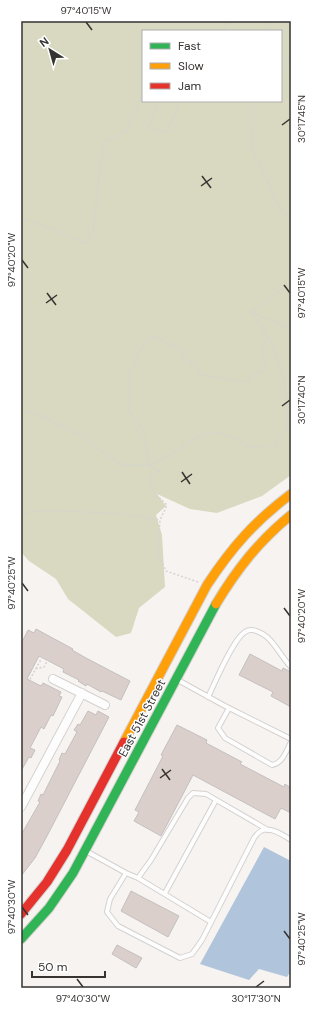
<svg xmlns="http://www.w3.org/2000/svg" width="312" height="1009" viewBox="0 0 312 1009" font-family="'DM Sans',sans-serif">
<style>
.forest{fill:#d8d9c0;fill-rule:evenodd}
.water{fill:#b0c4db}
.building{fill:#dacfcb;stroke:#c3c0bf}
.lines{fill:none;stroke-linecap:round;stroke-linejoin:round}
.lane-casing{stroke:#d4d1cf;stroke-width:6}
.street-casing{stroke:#d4d1cf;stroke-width:10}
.fast-casing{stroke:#d4d1cf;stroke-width:11}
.slow-casing{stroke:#d4d1cf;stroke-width:11}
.jam-casing{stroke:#d4d1cf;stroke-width:11}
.path{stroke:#d5d3d2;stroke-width:1.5;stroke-dasharray:2 2;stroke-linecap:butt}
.lane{stroke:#fefdfd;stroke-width:4}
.street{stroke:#fefdfd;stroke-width:8}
.fast{stroke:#30b455;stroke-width:9}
.slow{stroke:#ff9f0a;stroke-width:9}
.jam{stroke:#e5322d;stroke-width:9}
.ticks{fill:none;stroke:#363331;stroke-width:1.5}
.labels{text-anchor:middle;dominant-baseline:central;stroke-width:3;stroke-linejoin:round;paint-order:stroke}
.street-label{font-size:12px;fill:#363331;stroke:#fff}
.neatline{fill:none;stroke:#363331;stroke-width:1.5}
.ticks-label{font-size:10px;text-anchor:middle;fill:#363331}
</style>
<rect width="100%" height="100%" fill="#f7f3f1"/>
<!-- forest -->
<path class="forest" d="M21 21H291V475L262 496 217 513 190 509 157 494 166 506 156 515 162 535 165 587 139 608 131 633 116 637 68 599 56 579 29 561 21 552ZM143 31H281V101H143Z"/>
<!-- water -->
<path class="water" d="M264 847 291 861V971L287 977 259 969 249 980 200 964Z"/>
<!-- building -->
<path class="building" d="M36 629 73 649 72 650 86 658 130 681 121 700 102 691 101 692 87 684 86 686 78 681 79 680 63 672 64 669 39 656 27 679 41 686 43 683 61 692 59 696 62 697 53 716 51 715 44 729 41 727 30 748 35 750 31 758 29 757 21 771V721L23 718 21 717V644L28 630 34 633Z
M250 654 282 671 283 668 291 672V707L271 696 273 692 239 675Z
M88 711 96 715 98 711 109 717 47 836 35 858 21 876V835L40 802 38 801 41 794 43 795 60 761 59 760 62 753 65 754 77 732 74 730 78 724 80 725Z
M177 725 207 740 206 743 242 762 240 764 284 787 285 784 291 788V813L281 808 275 819 193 775 161 836 134 821 139 812 135 810 163 756 161 755Z
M131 891 179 916 168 937 121 911Z
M117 945 142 958 136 968 112 954Z"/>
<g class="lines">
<!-- lane casing -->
<g class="lane-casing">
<path id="lane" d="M176 679 225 706 291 739
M208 697C215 683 233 639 245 632 252 627 262 633 267 637 277 646 282 658 291 667
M229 708 218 728 225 738 272 765C283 763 286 751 291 742
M86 851 126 873 110 899 107 912 118 926 180 958 192 954 202 940 254 838C256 836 258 832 261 831 270 826 283 835 291 840
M126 873 138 878 211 922
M138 878 151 860 188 798 193 793 206 794 268 830
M165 893 216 800"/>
</g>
<!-- street casing -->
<g class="street-casing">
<path id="street" d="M53 679 105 705
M21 807 82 693"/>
</g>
<!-- fast casing -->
<g class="fast-casing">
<path id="fast" d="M21 939 49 908 73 873 216 604"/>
</g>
<!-- slow casing -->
<g class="slow-casing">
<path id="slow" d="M216 604C237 569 259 541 291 515
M124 742 207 585C232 547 255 521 291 494"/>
</g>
<!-- jam casing -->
<g class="jam-casing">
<path id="jam" d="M21 914 47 882 67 850 124 742"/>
</g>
<!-- path -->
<path class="path" d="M222 31 228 22 233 21
M268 31 272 21
M281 67 291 60
M158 101 148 128 167 132 180 101
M194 101H196
M253 101V126L251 142 255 155 279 207 291 220
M21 217 25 220 54 229 87 244 93 232 103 143 127 130 143 93
M253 312C266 320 278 322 291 329
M21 411 37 414 78 434 121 465H149L169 456 188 443 205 433H217L232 437 249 447 273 446 288 428 285 386 282 370 269 338
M21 513 42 510 123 514 160 520
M198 582 166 571 158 554 160 520 167 505 151 490 149 477 160 471 149 465 143 430 129 411V373L146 340 154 337 177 347 201 375 244 382 265 369 262 343 269 338 251 312 291 283
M21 711 28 698 24 691V690L50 643 52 640 55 641 56 644 44 667 35 669"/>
<!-- lane -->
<use href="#lane" class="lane"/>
<!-- street -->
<use href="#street" class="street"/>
<!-- fast -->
<use href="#fast" class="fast"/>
<!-- slow -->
<use href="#slow" class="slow"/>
<!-- jam -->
<use href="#jam" class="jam"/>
</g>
<!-- ticks -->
<path class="ticks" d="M86 22 92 30M282 125 290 119M202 176 211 188M201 186 212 178M22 260 28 268M284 285 290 293M47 293 56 305M46 303 57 295M282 406 290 400M182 472 190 484M181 482 192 474M22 583 28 591M284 608 290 616M162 769 170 780M160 778 171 770M22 907 28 915M284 931 290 939M77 979 83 987M256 987 264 981"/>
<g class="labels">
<!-- street labels -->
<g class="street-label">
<text transform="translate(142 718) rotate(-62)">East 51st Street</text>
</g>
</g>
<!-- border -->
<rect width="312" height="1009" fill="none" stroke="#ffffff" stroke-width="44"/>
<!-- legend -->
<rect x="142" y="30" width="140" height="72" fill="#ffffff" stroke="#afadad"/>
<rect x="150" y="43" width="20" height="6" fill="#30b455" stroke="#afadad"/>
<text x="178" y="50" font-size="12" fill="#363331">Fast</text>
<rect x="150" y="63" width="20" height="6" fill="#ff9f0a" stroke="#afadad"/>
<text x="178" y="70" font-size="12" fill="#363331">Slow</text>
<rect x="150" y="83" width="20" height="6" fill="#e5322d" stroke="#afadad"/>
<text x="178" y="90" font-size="12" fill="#363331">Jam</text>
<!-- north arrow -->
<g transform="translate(50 50) rotate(323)" stroke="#ffffff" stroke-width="3" paint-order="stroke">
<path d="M0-3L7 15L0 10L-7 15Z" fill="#363331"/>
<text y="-6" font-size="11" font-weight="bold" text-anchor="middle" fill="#363331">N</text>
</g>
<!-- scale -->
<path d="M32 971v6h73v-6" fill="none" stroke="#363331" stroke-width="2"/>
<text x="38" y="971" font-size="12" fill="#363331" stroke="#ffffff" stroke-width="3" paint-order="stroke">50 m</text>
<rect x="22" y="22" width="268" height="965" class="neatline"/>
<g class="ticks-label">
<text x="86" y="14">97°40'15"W</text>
<text transform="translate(301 119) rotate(-90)" y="4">30°17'45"N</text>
<text transform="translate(11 260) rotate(-90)" y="4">97°40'20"W</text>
<text transform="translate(301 293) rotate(-90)" y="4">97°40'15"W</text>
<text transform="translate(301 400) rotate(-90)" y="4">30°17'40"N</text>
<text transform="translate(11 583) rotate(-90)" y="4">97°40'25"W</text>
<text transform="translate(301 616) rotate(-90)" y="4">97°40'20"W</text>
<text transform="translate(11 907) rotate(-90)" y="4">97°40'30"W</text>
<text transform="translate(301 939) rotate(-90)" y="4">97°40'25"W</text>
<text x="83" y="1002">97°40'30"W</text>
<text x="256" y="1002">30°17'30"N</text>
</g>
</svg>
